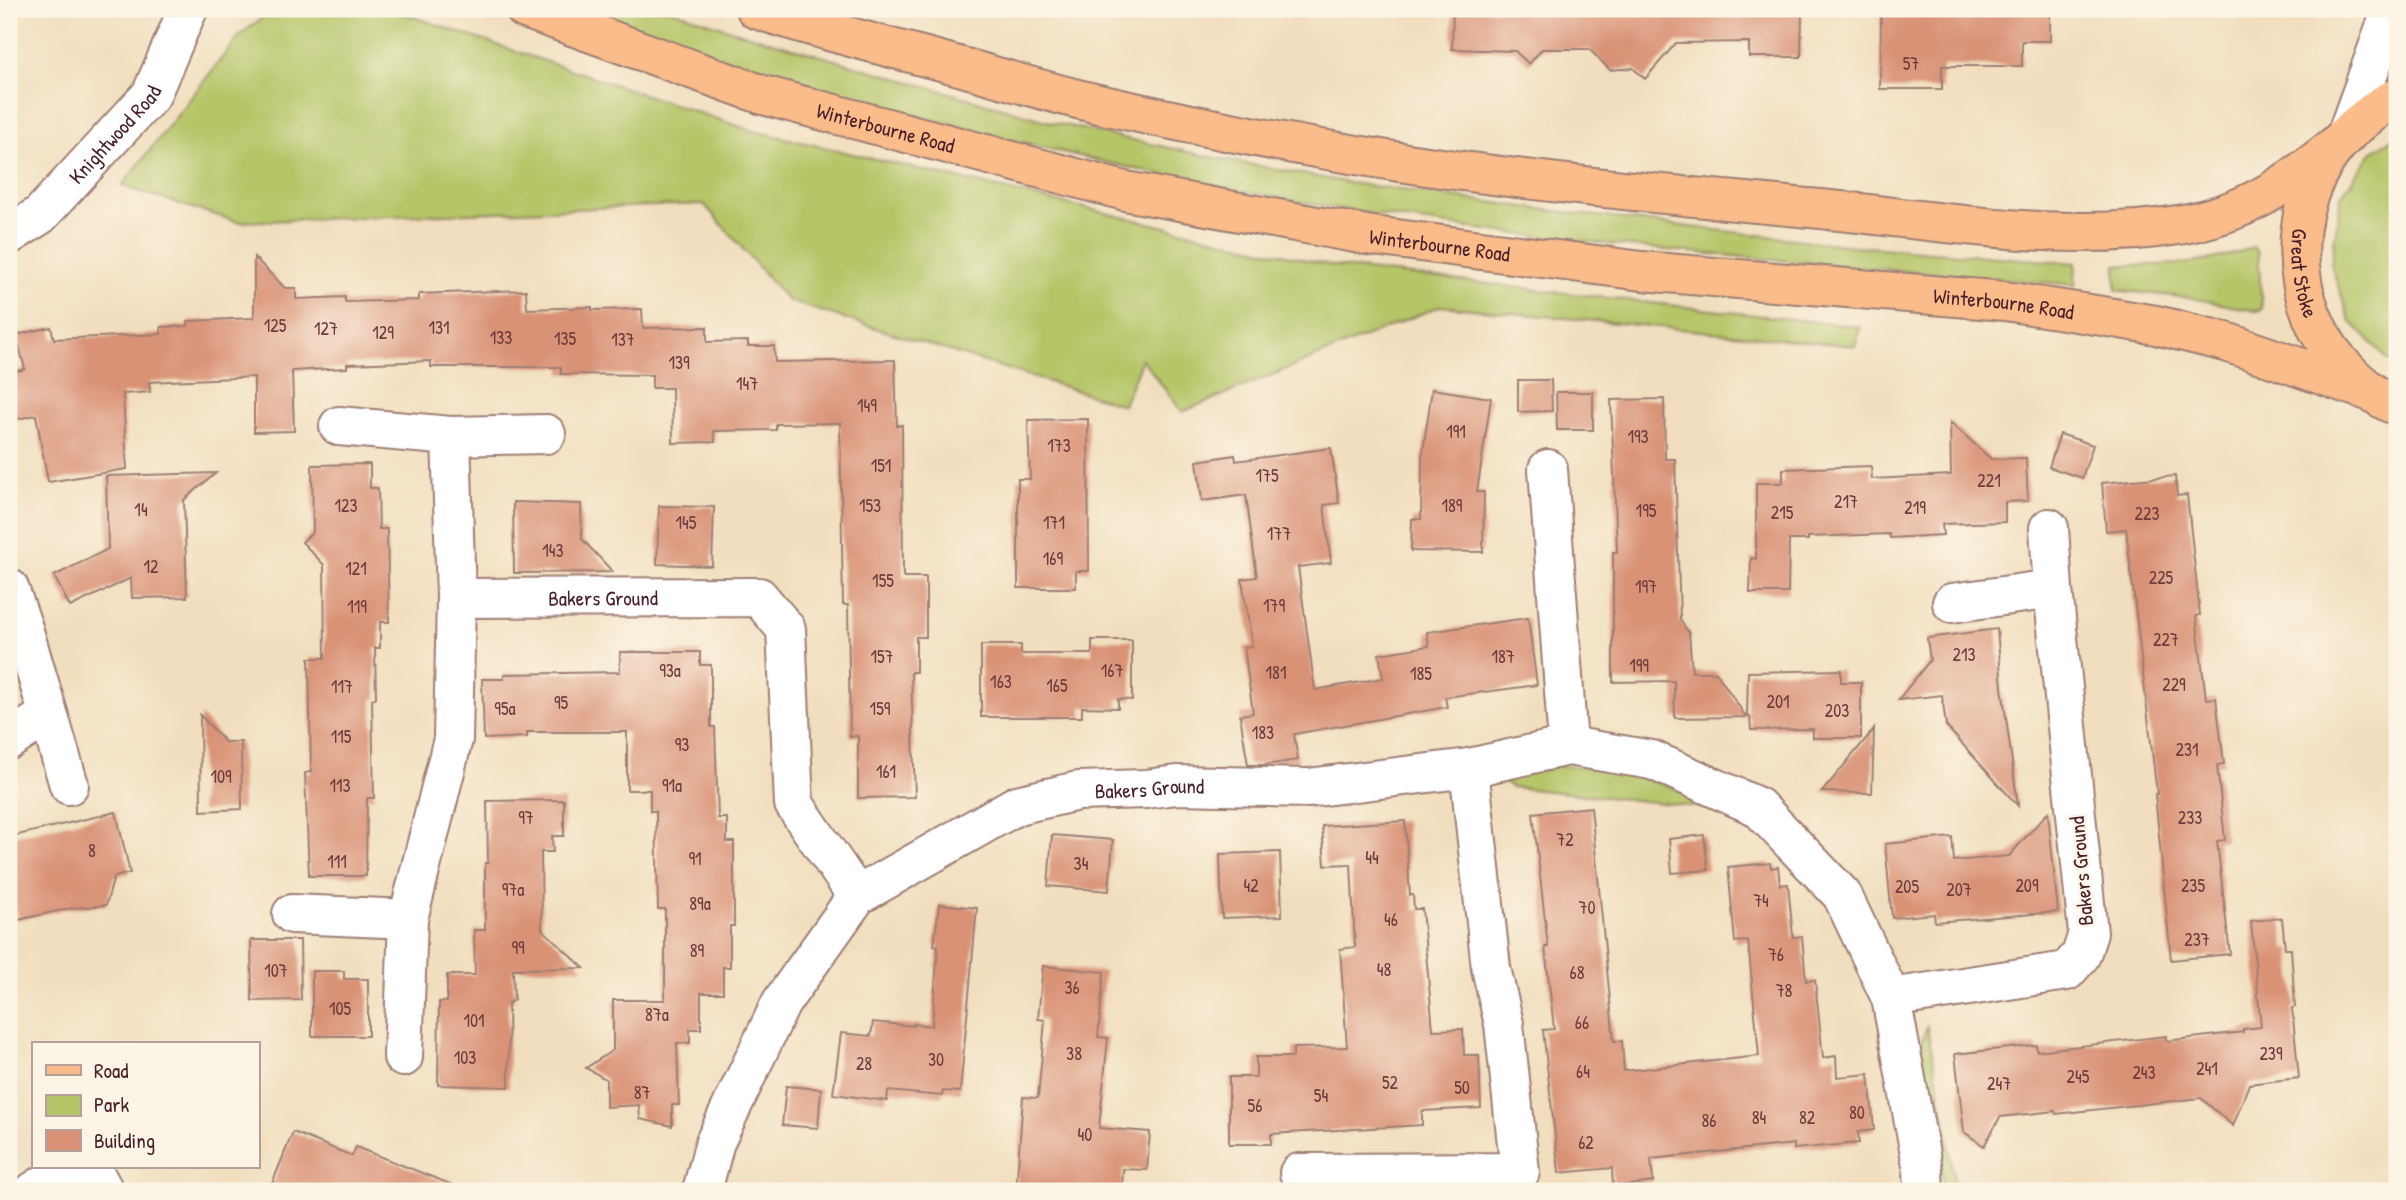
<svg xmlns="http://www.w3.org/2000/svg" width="2406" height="1200" viewBox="0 0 2406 1200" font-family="'Patrick Hand',sans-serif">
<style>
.green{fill:#b5c568;stroke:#80724a;stroke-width:2}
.building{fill:#d99276}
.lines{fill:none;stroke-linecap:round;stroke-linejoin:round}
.minor-casing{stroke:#9e7e74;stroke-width:42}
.major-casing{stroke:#9e7e74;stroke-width:42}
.minor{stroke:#fff;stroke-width:38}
.major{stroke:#f9bc8a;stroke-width:38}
.labels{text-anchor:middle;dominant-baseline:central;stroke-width:5;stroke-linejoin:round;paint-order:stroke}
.number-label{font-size:18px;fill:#6e3c3e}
.street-label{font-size:21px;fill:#4a1f2b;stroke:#fcf5e5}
</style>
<rect width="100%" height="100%" fill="#fcf5e5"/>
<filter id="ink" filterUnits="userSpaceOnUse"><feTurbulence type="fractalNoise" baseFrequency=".0143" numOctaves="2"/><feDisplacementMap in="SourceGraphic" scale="14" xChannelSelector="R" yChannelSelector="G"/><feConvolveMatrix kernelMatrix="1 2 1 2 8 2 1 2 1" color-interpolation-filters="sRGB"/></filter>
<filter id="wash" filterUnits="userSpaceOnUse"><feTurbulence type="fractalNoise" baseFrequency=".00686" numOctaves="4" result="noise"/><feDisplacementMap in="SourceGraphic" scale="28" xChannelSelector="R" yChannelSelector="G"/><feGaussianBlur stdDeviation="1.57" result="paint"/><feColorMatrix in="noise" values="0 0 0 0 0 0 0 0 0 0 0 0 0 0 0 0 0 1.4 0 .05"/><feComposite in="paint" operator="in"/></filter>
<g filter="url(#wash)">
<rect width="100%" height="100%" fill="#f1debe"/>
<!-- green -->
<path class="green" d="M274 9H390L750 130 1333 266 1860 327 1855 346 1440 306 1182 412 1142 359 1123 405 788 301 704 204 238 222 122 186 240 35Z
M586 9H669L731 30 1050 122 1211 157 1350 183 1546 210 1853 246 2076 263 2075 285C1810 262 1539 246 1278 198 1095 164 914 117 737 63 686 48 636 27 586 9Z
M2397 136V363L2388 360 2350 321 2331 264 2341 196 2374 150Z
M2253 247 2258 252 2262 309 2256 311 2192 298 2116 290V265C2164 266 2209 265 2253 247Z
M1557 766C1571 767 1586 767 1601 768 1637 772 1674 788 1707 802L1700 807 1511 787 1503 780Z
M1927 1026 1947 1131 1955 1191H1944L1940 1154 1920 1046Z"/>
<g id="blocks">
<!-- building -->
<path class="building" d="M1453 9H1802L1801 57H1749V42L1676 43 1645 79 1633 68 1610 70 1589 49H1542L1529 64 1515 51 1452 49Z
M1881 9H2050V41H2022V66H1942V89H1880Z
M254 257 285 288H296V299L345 297V302L419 300V294L526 290 527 309 592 307V310L642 309 643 328 707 327V342L748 341V346H774L775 362 895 360 897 426 902 425 903 577H926V637H916V672H911L915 797 858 798V736L850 737 848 605H843L840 423 776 424V430L714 431 715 442 673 443 672 388H652V375L561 374V367H431V361L347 364V368L292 371 294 431 254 432V377L149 382 150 392 123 394 127 469 48 482 36 415 9 421V373L25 369 16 335 51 327 54 339 161 334V327L188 326V321L254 318Z
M1518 380H1551L1552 411 1518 412Z
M1432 389 1491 398 1477 492H1484L1483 552 1411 551 1412 519H1421L1422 458Z
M1556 392H1593V430H1557Z
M1664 399 1665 459H1675L1680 620 1689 633 1692 672H1716L1746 717 1675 718 1674 681 1613 682V552H1617L1611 400Z
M1088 419 1089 571H1076V588H1018V479H1030L1028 420Z
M1950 422 1991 459 2026 458 2028 501 2005 502V522L1942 524 1943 535 1890 538 1889 534 1808 537V540H1789L1788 593H1750L1751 558 1756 559V483H1783V469L1871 466 1872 479 1951 475Z
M2060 434 2093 445 2082 478 2049 467Z
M1331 448 1339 503 1324 505 1331 563 1298 567 1315 690 1383 678 1379 654 1429 646 1427 632 1528 618 1537 685 1445 697 1447 707 1294 734 1298 760 1265 765H1248L1240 715 1253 713 1244 647 1252 646 1242 579 1257 577 1246 495 1202 501 1197 461 1235 455 1236 461Z
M370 464V488H378L379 529H387L389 622H380V648H375L376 698 372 699 374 798H367L366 876H309L305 773 311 772 309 658H325L324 565 302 542 313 532 312 465Z
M216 473 184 500 187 597 132 598 131 578 70 607 54 576 108 549 106 476Z
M2175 476 2177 496 2187 495 2200 615 2196 616 2206 699 2216 698 2224 764 2217 765 2225 840 2217 841 2230 954 2171 960 2155 794H2157L2126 529 2106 531 2102 483Z
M513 502 581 504 582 539 613 572 514 573Z
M659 506 714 507 712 566 657 564Z
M1997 629 2002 688 2018 806 1946 726 1942 695 1898 700 1930 660 1927 638Z
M1092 640H1132V700L1118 699V708L1082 707V717H981V645H1021V654H1092Z
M620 652H700V665H711V727H715L718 818H727V842H734V926H730V967H723V993H701V1029H690V1043H677L679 1105H672V1126L640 1119 639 1105 606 1107V1079L586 1068 613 1050V1000H665V909H658L656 811H650V790H627V732H527V737L484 739 482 679H504V674L620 672Z
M1841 670V682H1861V738H1813V729L1751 730 1750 717H1747L1748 672Z
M200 715 225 742H241L242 809 201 811Z
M1874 729 1872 793 1822 792Z
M564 800V836H552L553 852H541L542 929 584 968 513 969 514 1000 508 1003 509 1087 438 1085 439 1002H447V975H475L474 930H485V863H488L487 801Z
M1591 807 1614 1041H1622L1624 1071 1759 1056 1748 941 1735 942 1728 867 1770 863 1771 868 1778 867 1780 885 1788 884 1793 937 1802 936 1806 981 1815 980 1823 1058 1836 1056 1837 1077 1869 1074 1874 1130 1858 1132 1859 1143 1794 1149V1144L1651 1159 1653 1182 1613 1187 1612 1168 1559 1173 1543 1030 1554 1029 1545 947H1548L1533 813Z
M116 812 130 873 114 877 106 905 66 909 18 920 14 899 9 900V837Z
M2048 812 2058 912 1935 922 1934 914 1892 918 1885 844 1952 837 1954 861 2009 856Z
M1405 821 1410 895H1413L1414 909H1422L1433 1030 1463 1029 1464 1055H1479L1481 1108 1422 1111V1125L1271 1134V1144H1229V1077H1256V1057H1293V1048L1347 1047 1340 949 1355 947 1351 864 1325 865 1322 826Z
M1052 835 1113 840 1109 891 1048 886Z
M1704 835 1708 870 1672 873 1669 839Z
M1280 852 1282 916 1222 918 1220 854Z
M939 904 977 908 960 1092 943 1091 942 1096 888 1091 887 1101 833 1094 841 1033 871 1036 873 1022 913 1026V1024L932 1026 938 946 934 945Z
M2282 918 2285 949H2291L2295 1007 2292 1008 2299 1078 2249 1084 2233 1126 2201 1098 2056 1114 2055 1111 2000 1117 1984 1146 1964 1132 1955 1054 2036 1045 2037 1051 2166 1036V1041L2243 1032V1029L2261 1027 2251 921Z
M251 940H300L301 1000 252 1001Z
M1043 966 1104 972 1098 1037 1108 1038 1099 1128 1150 1132 1147 1170 1123 1169 1122 1191H1016L1023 1097 1038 1098 1045 1020 1038 1019Z
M312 971H344V979H368V1036H312Z
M786 1086 821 1089 818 1128 782 1125Z
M293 1132 352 1156 356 1147 463 1189 462 1191H269Z"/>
</g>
</g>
<g filter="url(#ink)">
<use href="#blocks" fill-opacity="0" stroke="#9e7e74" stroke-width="2"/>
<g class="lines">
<!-- minor casing -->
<g class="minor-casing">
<g id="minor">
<path d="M2347 133 2392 9"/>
<path id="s1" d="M9 235 40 215 151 95 188 9"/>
<path d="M339 426 451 436 546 434"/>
<path d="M1548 469 1568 746"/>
<path d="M9 588 23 628 69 785"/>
<path id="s2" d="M456 598 759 597 786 629 794 804 857 896"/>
<path d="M1952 603 2053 589 2049 528"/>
<path d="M9 740 48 715"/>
<path d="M292 914 408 919 403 1057"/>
<path d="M408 919 453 739 456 598 451 436"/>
<path d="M1891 998 2067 971 2081 955 2088 933 2053 589"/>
<path d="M91 1167 104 1191"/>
<path d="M1299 1173 1520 1172 1504 1024 1491 968 1469 768"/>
<path d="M34 1191 72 1167"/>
<path id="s3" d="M702 1191 715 1142 781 1003 857 896 1017 805 1078 791 1146 789 1177 785 1308 788 1469 768 1568 746 1652 760 1758 807 1842 895 1891 998 1923 1170 1924 1191"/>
</g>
</g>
<!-- major casing -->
<g class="major-casing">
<g id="major">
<path id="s4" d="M525 9 763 95 1125 191 1366 235 1642 271 2005 301 2096 315 2156 325 2226 342 2371 392"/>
<path d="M756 9C815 29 877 44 937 60 989 74 1042 91 1094 103 1187 124 1281 143 1375 158 1522 182 1672 195 1821 209 1935 220 2065 244 2178 225 2245 214 2285 186 2336 145"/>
<path id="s5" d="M2397 98C2384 103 2373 112 2362 121 2280 184 2280 308 2353 376 2367 389 2379 399 2397 406"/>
</g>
</g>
<!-- minor -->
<use href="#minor" class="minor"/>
<!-- major -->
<use href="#major" class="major"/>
</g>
</g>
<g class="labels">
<!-- number labels -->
<g class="number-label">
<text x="1911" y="63">57</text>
<text x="275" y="325">125</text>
<text x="439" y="327">131</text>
<text x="326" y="328">127</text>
<text x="383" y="332">129</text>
<text x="501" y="337">133</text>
<text x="565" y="338">135</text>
<text x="623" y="339">137</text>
<text x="679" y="362">139</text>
<text x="747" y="383">147</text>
<text x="867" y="405">149</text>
<text x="1456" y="431">191</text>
<text x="1638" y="436">193</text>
<text x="1059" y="445">173</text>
<text x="881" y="465">151</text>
<text x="1267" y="475">175</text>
<text x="1989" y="480">221</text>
<text x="1846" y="501">217</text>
<text x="346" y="505">123</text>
<text x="870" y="505">153</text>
<text x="1452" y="505">189</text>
<text x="1915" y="507">219</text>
<text x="141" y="509">14</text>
<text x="1646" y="510">195</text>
<text x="1782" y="512">215</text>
<text x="2147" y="513">223</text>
<text x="686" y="522">145</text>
<text x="1054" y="522">171</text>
<text x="1279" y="533">177</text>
<text x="553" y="550">143</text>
<text x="1053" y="558">169</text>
<text x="151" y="566">12</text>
<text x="356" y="568">121</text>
<text x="2161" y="577">225</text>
<text x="883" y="580">155</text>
<text x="1646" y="586">197</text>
<text x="1274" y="605">179</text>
<text x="357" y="606">119</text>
<text x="2166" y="639">227</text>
<text x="1964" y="654">213</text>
<text x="882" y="656">157</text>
<text x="1503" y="656">187</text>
<text x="1639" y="665">199</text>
<text x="670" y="670">93a</text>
<text x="1112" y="670">167</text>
<text x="1276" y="672">181</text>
<text x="1421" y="673">185</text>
<text x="1001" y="681">163</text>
<text x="2174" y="684">229</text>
<text x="1057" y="685">165</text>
<text x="342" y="686">117</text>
<text x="1778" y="701">201</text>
<text x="561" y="702">95</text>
<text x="505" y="708">95a</text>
<text x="880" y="708">159</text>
<text x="1837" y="710">203</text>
<text x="1263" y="732">183</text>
<text x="341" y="736">115</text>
<text x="682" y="744">93</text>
<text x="2187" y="749">231</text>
<text x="886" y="771">161</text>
<text x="221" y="776">109</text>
<text x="340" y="785">113</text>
<text x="672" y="785">91a</text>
<text x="526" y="817">97</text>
<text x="2190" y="817">233</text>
<text x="1565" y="839">72</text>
<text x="92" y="850">8</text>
<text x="1372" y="857">44</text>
<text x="695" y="858">91</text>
<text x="337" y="861">111</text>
<text x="1081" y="863">34</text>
<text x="1251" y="885">42</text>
<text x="2027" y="885">209</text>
<text x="2193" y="885">235</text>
<text x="1907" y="886">205</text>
<text x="513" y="889">97a</text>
<text x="1959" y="889">207</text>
<text x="1761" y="900">74</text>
<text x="700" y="903">89a</text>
<text x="1587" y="907">70</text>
<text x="1391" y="919">46</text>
<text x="2197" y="939">237</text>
<text x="518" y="947">99</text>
<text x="697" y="950">89</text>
<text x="1776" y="954">76</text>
<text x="1384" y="969">48</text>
<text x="276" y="970">107</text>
<text x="1577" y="972">68</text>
<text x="1072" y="987">36</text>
<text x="1784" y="990">78</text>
<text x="340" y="1008">105</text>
<text x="657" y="1014">87a</text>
<text x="474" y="1020">101</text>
<text x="1582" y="1022">66</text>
<text x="1074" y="1053">38</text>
<text x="2271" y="1053">239</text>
<text x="465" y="1057">103</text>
<text x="936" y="1059">30</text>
<text x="864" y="1063">28</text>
<text x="2207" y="1068">241</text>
<text x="1583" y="1071">64</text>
<text x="2144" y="1072">243</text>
<text x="2078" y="1076">245</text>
<text x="1390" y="1082">52</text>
<text x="1999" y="1083">247</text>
<text x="1462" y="1087">50</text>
<text x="642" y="1092">87</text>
<text x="1321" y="1095">54</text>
<text x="1255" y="1105">56</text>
<text x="1857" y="1112">80</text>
<text x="1759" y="1117">84</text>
<text x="1807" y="1117">82</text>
<text x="1709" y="1120">86</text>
<text x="1085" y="1134">40</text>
<text x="1586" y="1142">62</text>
</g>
<!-- street labels -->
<g class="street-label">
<text stroke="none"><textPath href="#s4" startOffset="380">Winterbourne Road</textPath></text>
<text stroke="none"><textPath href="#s1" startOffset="147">Knightwood Road</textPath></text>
<text stroke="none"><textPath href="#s4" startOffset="947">Winterbourne Road</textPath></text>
<text stroke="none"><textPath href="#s5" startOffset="214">Great Stoke</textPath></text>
<text stroke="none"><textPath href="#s4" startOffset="1514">Winterbourne Road</textPath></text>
<text stroke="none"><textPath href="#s2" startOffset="147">Bakers Ground</textPath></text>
<text stroke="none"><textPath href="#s3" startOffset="654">Bakers Ground</textPath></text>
<text transform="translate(2081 871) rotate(-95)">Bakers Ground</text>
</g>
</g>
<!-- margin -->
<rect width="2406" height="1200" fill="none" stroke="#fcf5e5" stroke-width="35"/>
<!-- legend -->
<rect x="32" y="1042" width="228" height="126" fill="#fcf5e5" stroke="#b59f9b" stroke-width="2"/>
<rect x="46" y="1065" width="35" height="10" fill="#f9bc8a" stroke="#b59f9b" stroke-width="2"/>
<text x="94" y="1078" font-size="21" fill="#4a1f2b">Road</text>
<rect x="46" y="1095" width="35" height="21" fill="#b5c568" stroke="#b59f9b" stroke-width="2"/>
<text x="94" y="1112" font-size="21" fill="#4a1f2b">Park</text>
<rect x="46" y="1130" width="35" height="21" fill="#d99276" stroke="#b59f9b" stroke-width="2"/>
<text x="94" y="1148" font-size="21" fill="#4a1f2b">Building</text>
</svg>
